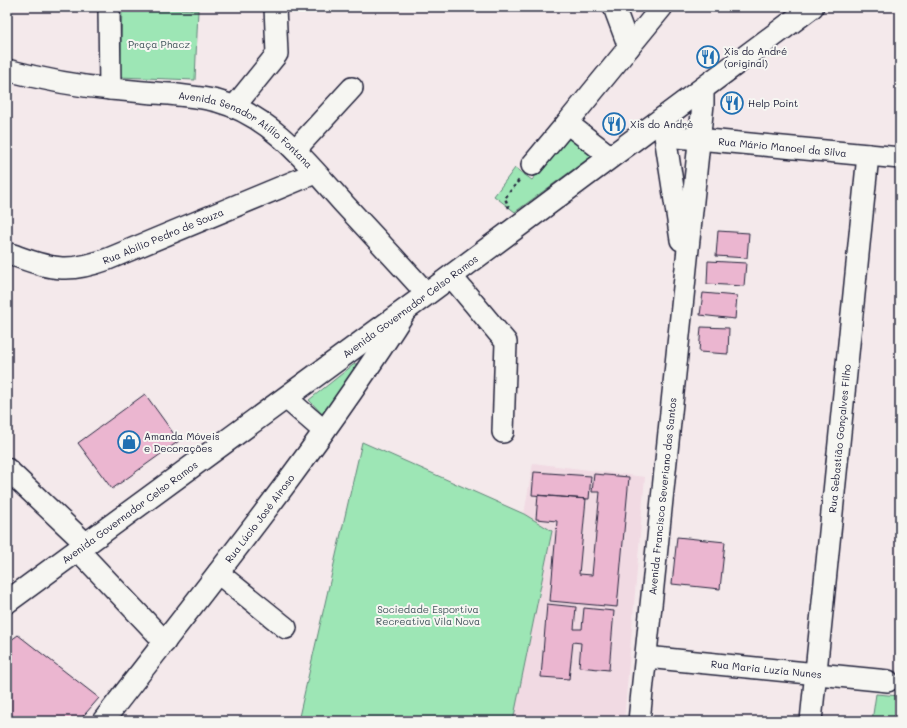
<svg xmlns="http://www.w3.org/2000/svg" width="907" height="728" viewBox="0 0 907 728" font-family="Mali,sans-serif">
<style>
.built{fill:#f1dae3}
.green{fill:#9de6b5;stroke:#608478}
.building{fill:#ebb6d0;stroke:#22223b}
.lines{fill:none;stroke-linecap:round;stroke-linejoin:round}
.minor-casing{stroke:#22223b;stroke-width:24}
.major-casing{stroke:#22223b;stroke-width:25}
.path{stroke:#22223b;stroke-width:2.5;stroke-dasharray:3 3;stroke-linecap:butt}
.minor{stroke:#f6f6f2;stroke-width:21}
.major{stroke:#f6f6f2;stroke-width:22}
.labels{text-anchor:middle;dominant-baseline:central;stroke-width:4;stroke-linejoin:round;paint-order:stroke}
.park-label{font-size:10px;fill:#41535a;stroke:#f6f6f2}
.poi-label{font-size:10px;fill:#22223b;stroke:#f6f6f2;text-anchor:start}
.street-label{font-size:10px;fill:#22223b;stroke:#f6f6f2}
</style>
<rect width="100%" height="100%" fill="#f4e9eb"/>
<filter id="ink" filterUnits="userSpaceOnUse"><feTurbulence type="fractalNoise" baseFrequency=".025" numOctaves="2"/><feDisplacementMap in="SourceGraphic" scale="8" xChannelSelector="R" yChannelSelector="G"/><feConvolveMatrix kernelMatrix="1 2 1 2 8 2 1 2 1" color-interpolation-filters="sRGB"/></filter>
<g filter="url(#ink)">
<!-- built -->
<path class="built" d="M533 463 645 477 624 721H513L552 532 524 514Z"/>
<!-- green -->
<path class="green" d="M122 7 198 10 195 80 120 77Z
M566 135 593 155 515 212 494 196 515 168 532 180Z
M363 361 324 416 309 400 353 365Z
M362 442 524 514 552 531 513 721H298Z
M876 694 900 696V721H872Z"/>
<!-- building -->
<path class="building" d="M718 231 749 233 747 258 716 256Z
M708 261 746 263 744 286 707 284Z
M703 293 737 296 735 319 700 315Z
M701 327 729 328 728 354 699 352Z
M145 394 179 441 112 489 78 443Z
M534 472 591 476 589 499 532 495Z
M594 474 629 477 617 607 550 601 557 521 536 519 538 495 586 499 579 574 592 575 600 492H592Z
M677 537 725 542 720 589 672 584Z
M547 604 576 607 574 629H582L584 608 614 611 609 670 579 667 581 643 573 642 569 679 541 677Z
M18 635 99 698 79 721H7V643Z"/>
<g class="lines">
<!-- minor casing -->
<g class="minor-casing">
<g id="minor">
<path d="M109 7 110 89"/>
<path d="M614 7 629 47"/>
<path id="s1" d="M7 70C41 79 76 86 111 89 131 91 150 93 169 94 185 96 201 97 217 101 272 116 308 164 345 205 372 234 400 264 427 294"/>
<path d="M234 107 277 54 275 7"/>
<path d="M663 123 681 240"/>
<path id="s2" d="M666 136 900 158"/>
<path d="M295 150 352 88"/>
<path d="M611 157 567 123 662 7"/>
<path d="M532 165 567 123"/>
<path id="s3" d="M7 253C25 259 43 267 62 268 78 269 94 264 108 259L315 173"/>
<path d="M451 276 506 342 503 432"/>
<path d="M286 398 324 431"/>
<path d="M7 469 86 544"/>
<path d="M78 550 165 642"/>
<path d="M218 573 286 628"/>
<path id="s4" d="M646 657 888 681"/>
<path id="s5" d="M103 721C207 586 315 454 406 310"/>
<path id="s6" d="M639 721 703 104V89"/>
<path id="s7" d="M811 721 868 155"/>
</g>
</g>
<!-- major casing -->
<g class="major-casing">
<g id="major">
<path id="s8" d="M7 602 427 294 812 7"/>
</g>
</g>
<!-- path -->
<path class="path" d="M509 208 505 198 520 179"/>
<!-- minor -->
<use href="#minor" class="minor"/>
<!-- major -->
<use href="#major" class="major"/>
</g>
</g>
<!-- icons -->
<defs>
<g id="restaurant-ring" transform="scale(1.15)"><circle r="9.5" fill="#f6f6f2" stroke="#1f6fb2" stroke-width="1.5"/><path d="M-5-6h1v4h1v-4h1v4h1v-4h1v5L-1.5 .5V6h-2V.5L-5-1ZM5-6V6H3V1.5H1.5Q1.5-4 5-6Z" fill="#1f6fb2"/></g>
<g id="shop-ring" transform="scale(1.15)"><circle r="9.5" fill="#f6f6f2" stroke="#1f6fb2" stroke-width="1.5"/><path d="M-5-2.5h2.3a2.7 3.5 0 0 1 5.4 0H5L5.5 6h-11ZM-1.5-2.5h3a1.5 2.3 0 0 0-3 0Z" fill="#1f6fb2"/></g>
</defs>
<g fill-rule="evenodd">
<use href="#restaurant-ring" x="708" y="57"/>
<use href="#restaurant-ring" x="732" y="103"/>
<use href="#restaurant-ring" x="614" y="124"/>
<use href="#shop-ring" x="129" y="442"/>
</g>
<g class="labels">
<!-- park labels -->
<g class="park-label">
<text x="159" y="44">Praça Phacz</text>
<text x="428" y="609">Sociedade Esportiva<tspan x="428" dy="12">Recreativa Vila Nova</tspan></text>
</g>
<!-- poi labels -->
<g class="poi-label">
<text x="724" y="51">Xis do André<tspan x="724" dy="12">(original)</tspan></text>
<text x="748" y="103">Help Point</text>
<text x="630" y="124">Xis do André</text>
<text x="144" y="436">Amanda Móveis<tspan x="144" dy="12">e Decorações</tspan></text>
</g>
<!-- street labels -->
<g class="street-label">
<text stroke="none"><textPath href="#s1" startOffset="251">Avenida Senador Atílio Fontana</textPath></text>
<text stroke="none"><textPath href="#s2" startOffset="117">Rua Mário Manoel da Silva</textPath></text>
<text stroke="none"><textPath href="#s3" startOffset="164">Rua Abílio Pedro de Souza</textPath></text>
<text stroke="none"><textPath href="#s8" startOffset="500">Avenida Governador Celso Ramos</textPath></text>
<text stroke="none"><textPath href="#s7" startOffset="284">Rua Sebastião Gonçalves Filho</textPath></text>
<text stroke="none"><textPath href="#s6" startOffset="226">Avenida Francisco Severiano dos Santos</textPath></text>
<text stroke="none"><textPath href="#s8" startOffset="152">Avenida Governador Celso Ramos</textPath></text>
<text stroke="none"><textPath href="#s5" startOffset="256">Rua Lúcio José Airoso</textPath></text>
<text stroke="none"><textPath href="#s4" startOffset="121">Rua Maria Luzia Nunes</textPath></text>
</g>
</g>
<!-- margin -->
<rect width="907" height="728" fill="none" stroke="#f6f6f2" stroke-width="24"/>
<rect x="12" y="12" width="883" height="704" fill="none" stroke="#22223b" stroke-width="1.5" filter="url(#ink)"/>
</svg>
